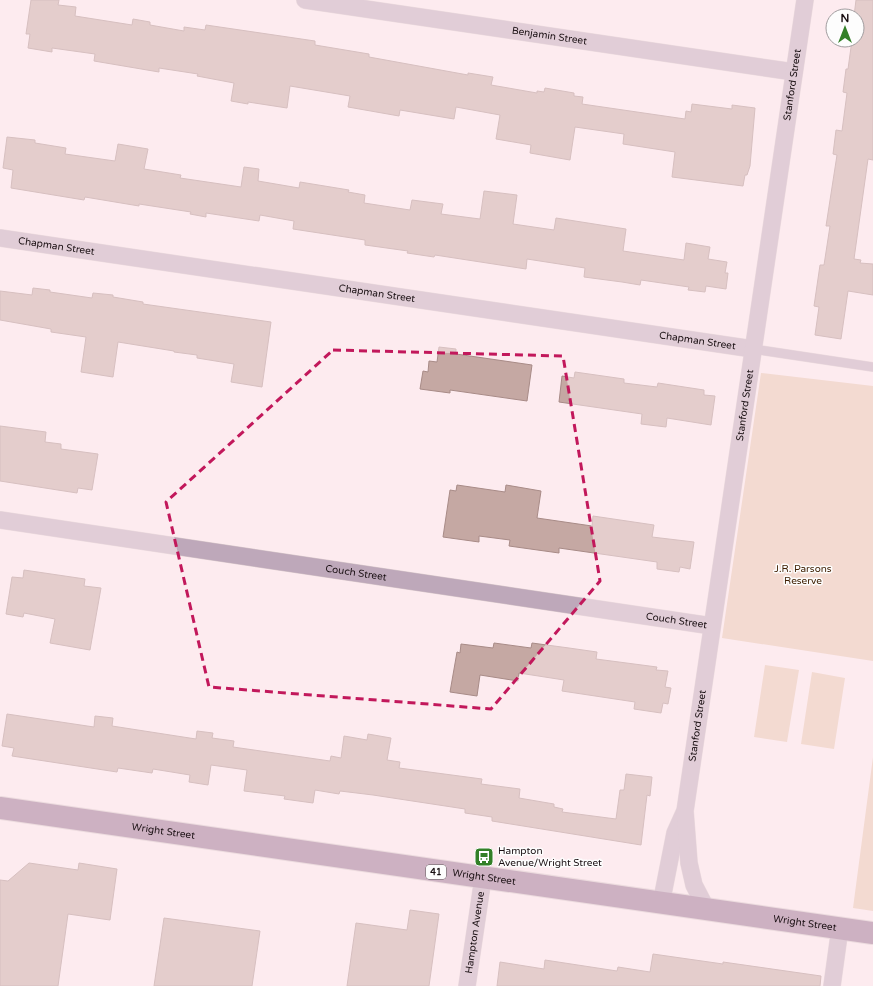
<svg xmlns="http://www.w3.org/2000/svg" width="873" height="986" viewBox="0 0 873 986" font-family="'Varela Round',sans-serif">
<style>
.green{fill:#e6c5ae}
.building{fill:#c5a8a3;stroke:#a88b87}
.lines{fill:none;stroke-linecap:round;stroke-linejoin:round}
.service-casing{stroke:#d8c8cb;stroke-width:10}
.minor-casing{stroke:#d8c8cb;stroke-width:18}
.primary-casing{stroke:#d8c8cb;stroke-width:24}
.service{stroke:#bea8ba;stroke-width:9}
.minor{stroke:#bea8ba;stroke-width:17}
.primary{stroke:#926c8c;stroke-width:22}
.marked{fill:none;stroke:#c2185b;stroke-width:3;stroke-dasharray:8 5;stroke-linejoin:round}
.labels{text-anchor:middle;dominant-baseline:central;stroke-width:3;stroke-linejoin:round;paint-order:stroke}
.shield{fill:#fdfdfd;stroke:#5d5658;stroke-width:1}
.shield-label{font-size:9px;font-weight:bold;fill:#180e11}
.street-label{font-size:10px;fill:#180e11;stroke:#fdfdfd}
.park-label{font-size:10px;fill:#402003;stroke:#fdfdfd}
.poi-label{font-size:10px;fill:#180e11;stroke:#fdfdfd;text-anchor:start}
</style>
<rect width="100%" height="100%" fill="#fdebef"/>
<!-- green -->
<path class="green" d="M761 373 873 386V661L722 638Z
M765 665 799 670 787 742 754 737Z
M812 672 845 678 834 749 801 744Z
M873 757V911L853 908Z"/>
<!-- building -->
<path class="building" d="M31 0H59L58 5 76 7 75 16 132 25 133 19 150 22V25L184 31V27L205 30 206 25 315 41V45L369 54V57L468 75V73L493 77 491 85 537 93V91L544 92 545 88 574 93V96L583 97 582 104 685 119 686 111 691 112 692 104 732 109V105L755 108 750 166 747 175H745L743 186 672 177 675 152 623 144 624 134 575 127 570 160 530 153 531 145 496 139 500 115 456 107 454 119 400 110 399 116 348 107 350 96 290 86 287 108 248 102V104L231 101 234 83 197 76 198 74 159 68V72L94 61 95 54 52 48V52L28 48 30 34H26Z
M856 0H873V160L868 159 854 259 861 260 860 263 873 264V295L848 291 841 339 815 335 819 307 814 306 820 265H824L830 226H826L837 155 833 154 836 130 842 131 847 93 843 92 846 69H848L852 40H857V16H854Z
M7 137 35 140V143L66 148 65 154 115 161 118 144 148 149 144 169 181 175 180 178 241 187 244 167 259 169 258 181 299 188 300 182 349 190 348 192 365 195 364 203 410 210 412 200 443 204 441 214 480 219 484 191 517 195 513 224 554 230 556 218 626 229 623 251 684 260 686 243 710 247 708 259 727 262 725 273H728L726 289 706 286 705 292 688 290 689 287 641 280 640 285 622 282 584 277 585 268 527 259 526 269 435 255 434 257 407 253 408 251 365 245V240L293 229 294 221 260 215 259 221 206 213V217L190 214 191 212 139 204V206L85 197 84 200 11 188 13 170 3 168Z
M33 288 50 290V292L92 298 93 293 113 295V297L143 302V304L271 322 262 387 231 382 234 364 197 358V355L174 352V351L118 342 113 377 81 372 86 337 51 332V329L0 320V291L32 295Z
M439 347 456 349V354L532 365 527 401 450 390V393L420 389 423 371 428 372 429 361 437 362Z
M575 372 624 379V383L657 387 658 383 704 390V395L715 396 711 425 667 418 666 427 641 424 642 414 559 402 562 376 574 378Z
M0 426 46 432 45 442 61 444V449L98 454 92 490 78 488 77 493 0 481Z
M457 485 505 492 506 485 541 491 537 518 592 526 593 516 654 525 652 537 694 542 690 569 680 567 679 572 657 569V562L559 548V553L509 546 510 540 479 536V542L443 537 450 490 456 491Z
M24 570 85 579 84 586 101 588 90 650 50 643 55 619 24 613 23 617 6 614 12 577 23 578Z
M494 643 531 648 532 643 569 648 597 652 596 659 657 667 656 670 668 671 665 687 671 688 668 704 663 703 661 713 634 709 635 702 562 691 564 680 519 673 518 681 480 675 477 696 450 692 457 652 460 653 461 644 493 648Z
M7 714 94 727 95 716 113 718 112 726 196 739 197 731 213 733 212 738 234 741 233 747 330 761 331 756 341 758 344 736 367 740 368 734 391 738 387 760 400 762 399 768 482 779 481 784 520 789 519 798 554 804V807L563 809 562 812 616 819 620 790H624L626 774 652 777 650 796 647 795 641 845 492 821V817L465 813V809L373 795 340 791 339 794 315 790 313 803 284 799 285 796 244 791 247 770 211 765 208 785 189 782 190 775 153 769 152 773 118 768 117 772 12 756 14 748 2 746Z
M29 863 78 870 79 863 117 869 110 920 68 914 58 986H0V880L8 881Z
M410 910 439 914 429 986H347L356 923 407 930Z
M164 918 260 931 252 986H154Z
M653 954 723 964V962L821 976 820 986H497L500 962 544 969 545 960 617 971 618 967 650 972Z"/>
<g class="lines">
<!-- service casing -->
<g class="service-casing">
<path id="service" d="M753 349 873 367"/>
</g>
<!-- minor casing -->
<g class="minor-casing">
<g id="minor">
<path id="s1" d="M305 0 794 72"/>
<path id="s2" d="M0 238 753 349"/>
<path id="s3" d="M0 520 712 626"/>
<path d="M661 904 675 833 684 813"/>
<path id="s4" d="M707 910 694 885 689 863 685 811 805 0"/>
<path id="s5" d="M467 986 483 878"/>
<path d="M832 986 840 928"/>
</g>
</g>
<!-- primary casing -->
<g class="primary-casing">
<g id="primary">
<path id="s6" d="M0 808 873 933"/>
</g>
</g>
<!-- service -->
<use href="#service" class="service"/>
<!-- minor -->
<use href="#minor" class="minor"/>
<!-- primary -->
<use href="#primary" class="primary"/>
</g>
<!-- marked area -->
<path d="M0 0H873V986H0ZM333 350 563 356 600 581 491 709 209 687 166 502Z" fill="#fdebef" fill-opacity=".55" fill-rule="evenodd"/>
<path class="marked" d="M333 350 563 356 600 581 491 709 209 687 166 502Z"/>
<!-- icons -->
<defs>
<g id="bus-square" transform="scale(1)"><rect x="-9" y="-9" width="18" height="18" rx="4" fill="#338028" stroke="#fdfdfd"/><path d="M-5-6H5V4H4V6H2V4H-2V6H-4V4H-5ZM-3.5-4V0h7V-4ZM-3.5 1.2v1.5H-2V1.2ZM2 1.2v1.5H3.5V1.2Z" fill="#fff"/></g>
</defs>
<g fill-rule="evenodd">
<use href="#bus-square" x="484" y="857"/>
</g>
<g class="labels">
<!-- shield labels -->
<rect class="shield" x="426" y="865" width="20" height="14" rx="3"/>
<g class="shield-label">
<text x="436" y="872">41</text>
</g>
<!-- street labels -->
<g class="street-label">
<text stroke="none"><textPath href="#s1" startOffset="247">Benjamin Street</textPath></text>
<text stroke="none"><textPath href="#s4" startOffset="837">Stanford Street</textPath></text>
<text stroke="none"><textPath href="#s2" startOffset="57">Chapman Street</textPath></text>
<text stroke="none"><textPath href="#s2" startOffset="381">Chapman Street</textPath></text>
<text stroke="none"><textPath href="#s2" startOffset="705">Chapman Street</textPath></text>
<text stroke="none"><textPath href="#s4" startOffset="513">Stanford Street</textPath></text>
<text stroke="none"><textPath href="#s3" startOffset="360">Couch Street</textPath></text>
<text stroke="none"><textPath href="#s3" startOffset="684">Couch Street</textPath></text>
<text stroke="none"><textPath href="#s4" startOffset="189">Stanford Street</textPath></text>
<text stroke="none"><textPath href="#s6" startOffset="165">Wright Street</textPath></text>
<text stroke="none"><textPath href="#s6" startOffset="489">Wright Street</textPath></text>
<text stroke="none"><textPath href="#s6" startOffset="813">Wright Street</textPath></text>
<text stroke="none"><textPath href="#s5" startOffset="54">Hampton Avenue</textPath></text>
</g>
<!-- park labels -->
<g class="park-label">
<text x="803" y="569">J.R. Parsons<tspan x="803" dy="12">Reserve</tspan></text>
</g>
<!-- poi labels -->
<g class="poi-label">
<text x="498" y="851">Hampton<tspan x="498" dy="12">Avenue/Wright Street</tspan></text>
</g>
</g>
<!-- north arrow -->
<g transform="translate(845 28)"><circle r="19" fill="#fdfdfd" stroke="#a19d9f"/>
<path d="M0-3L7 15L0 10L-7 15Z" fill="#338028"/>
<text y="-6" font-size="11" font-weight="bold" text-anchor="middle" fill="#180e11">N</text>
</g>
</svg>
